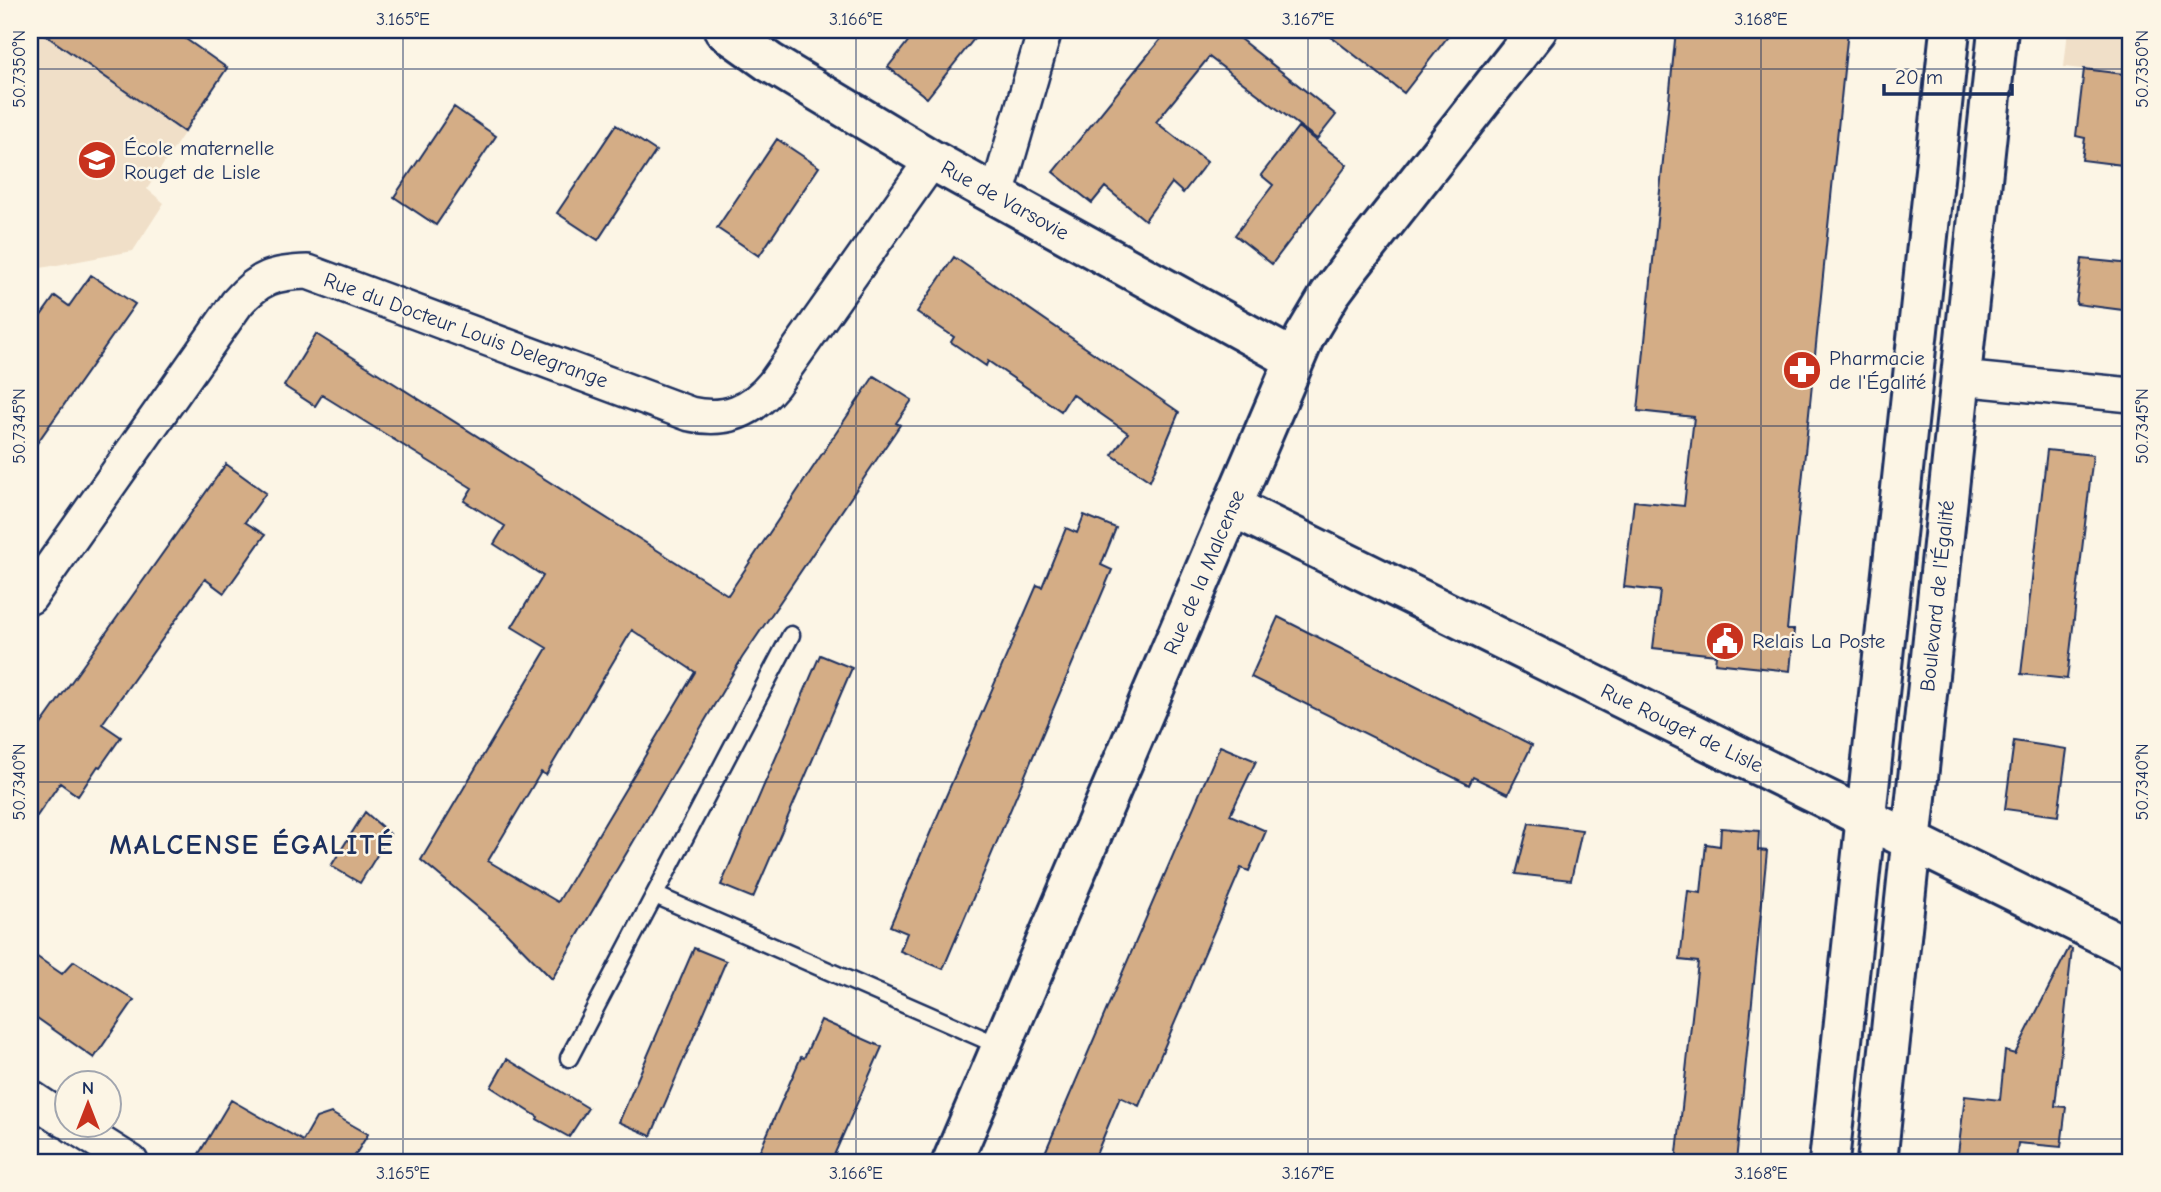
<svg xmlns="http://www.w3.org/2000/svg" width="2161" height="1192" viewBox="0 0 2161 1192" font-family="'Comic Neue',sans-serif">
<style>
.built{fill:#f0dfc8}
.building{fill:#d4ad86;stroke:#1b2f5e;stroke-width:2;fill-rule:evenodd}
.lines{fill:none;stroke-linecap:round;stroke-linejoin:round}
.lane-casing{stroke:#1b2f5e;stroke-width:21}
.street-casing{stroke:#1b2f5e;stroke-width:38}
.secondary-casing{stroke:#1b2f5e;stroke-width:44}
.lane{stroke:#fcf5e5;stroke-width:16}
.street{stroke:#fcf5e5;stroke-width:33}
.secondary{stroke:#fcf5e5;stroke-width:38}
.ticks{fill:none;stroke:#1b2f5e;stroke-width:2;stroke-opacity:0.45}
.labels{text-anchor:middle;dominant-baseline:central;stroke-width:5;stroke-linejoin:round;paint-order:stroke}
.poi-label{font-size:21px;fill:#1b2f5e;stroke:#fcf5e5;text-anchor:start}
.street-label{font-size:21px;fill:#1b2f5e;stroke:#fcf5e5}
.district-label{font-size:28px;font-weight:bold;letter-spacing:2px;fill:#1b2f5e;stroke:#fcf5e5}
.neatline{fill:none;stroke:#1b2f5e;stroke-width:2.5}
.ticks-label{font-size:18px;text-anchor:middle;fill:#1b2f5e}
</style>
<rect width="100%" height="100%" fill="#fcf5e5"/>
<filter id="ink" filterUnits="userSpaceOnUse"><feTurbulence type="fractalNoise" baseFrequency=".0143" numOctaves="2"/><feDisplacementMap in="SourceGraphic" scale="14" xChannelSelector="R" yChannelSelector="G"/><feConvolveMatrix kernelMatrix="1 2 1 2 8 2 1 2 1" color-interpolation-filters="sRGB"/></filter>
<g filter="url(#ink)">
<!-- built -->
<path class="built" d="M30 30H173L227 68 147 189 164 203 133 251 30 270Z
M2068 30H2131V75L2064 67Z"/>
<!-- building -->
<path class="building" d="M38 30H173L227 68 184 132Z
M917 30H981L927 98 888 67Z
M1168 30H1231L1230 31 1336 115 1317 139 1209 57 1156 122 1207 162 1183 193 1172 183 1145 220 1105 187 1092 203 1053 172Z
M1322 30H1453L1404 93Z
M1676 30H1848L1787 630H1794L1790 671 1715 663 1716 655 1653 648 1660 591 1624 587 1634 501 1684 506 1694 417 1638 411Z
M2084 69 2131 75V166L2082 160 2085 138 2076 136Z
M454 107 496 136 436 225 394 197Z
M616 125 656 151 598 240 557 213Z
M1298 127 1347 165 1272 264 1235 235 1273 185 1261 175Z
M777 139 819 167 759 256 717 228Z
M954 257 1179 412 1150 481 1112 455 1128 433 1072 394 1061 411 988 361 986 366 951 342 954 337 917 312Z
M2082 259 2131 264V311L2076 304Z
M91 275 135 304 30 453V331L55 296 69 306Z
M316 334 728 595 874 376 912 400 896 423 900 425 742 658 552 979 500 926 421 860 547 648 512 627 543 576 494 544 505 526 464 501 472 488 322 395 315 406 284 386ZM632 630 695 672 558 902 488 861 541 772 546 775Z
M2047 450 2093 455 2067 679 2021 674Z
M226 464 266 493 245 522 265 535 224 593 205 579 102 724 121 737 100 767 98 766 78 796 60 783 30 826V740Z
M1084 515 1116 528 1101 565 1112 570 943 969 900 951 907 933 890 926 1037 585 1042 587 1066 528 1077 533Z
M1278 617 1532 745 1508 794 1473 777 1469 785 1251 677Z
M820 655 852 668 753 898 721 885Z
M2014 741 2067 749 2058 816 2005 809Z
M1220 746 1256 761 1230 815 1266 831 1249 871 1241 868 1139 1106 1120 1097 1093 1162H1041Z
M365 812 390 834 360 883 331 866Z
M1529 823 1582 830 1571 880 1516 874Z
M1721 828 1759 831 1758 850 1767 851 1736 1162H1676L1698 962 1680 960 1688 891 1701 893 1706 844 1720 846Z
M694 948 726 961 651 1136 619 1122Z
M2069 948 2072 949 2055 1106 2066 1107 2061 1147 2018 1143 2016 1162H1957L1965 1096 2000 1100 2005 1051 2015 1054Z
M30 952 62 974 74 961 134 1000 94 1058 30 1013Z
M821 1020 882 1047 831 1162H755L801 1057 804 1058Z
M507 1059 588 1108 569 1137 537 1119 538 1117 491 1087Z
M231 1100 303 1141 316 1118 331 1113 368 1134 351 1162H194Z"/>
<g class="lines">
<!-- lane casing -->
<g class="lane-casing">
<path id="lane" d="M655 895 1002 1047
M569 1058 791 635"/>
</g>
<!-- street casing -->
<g class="street-casing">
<path id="street" d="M997 195 1045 30
M1960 378 2131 395
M30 597 237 303C260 277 274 273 308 272L690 414C725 422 752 411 774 384L932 160
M30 1097 66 1121
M74 1126 131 1162"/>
</g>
<!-- secondary casing -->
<g class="secondary-casing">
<path id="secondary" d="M724 30 769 62 932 160 1293 359
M1233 507 2131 949
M952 1162 1305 336 1330 294 1350 267 1537 30
M1829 1162 1950 30
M1877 1162 1998 30"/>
</g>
<!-- lane -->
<use href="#lane" class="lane"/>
<!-- street -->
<use href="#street" class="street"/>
<!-- secondary -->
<use href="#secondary" class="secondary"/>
</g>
</g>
<!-- ticks -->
<path class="ticks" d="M403 30V1162M856 30V1162M1308 30V1162M1761 30V1162M30 69H2131M30 426H2131M30 782H2131M30 1139H2131"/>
<!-- icons -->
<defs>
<g id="school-disc" transform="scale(2.0125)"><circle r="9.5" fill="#c8321e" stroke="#fcf5e5"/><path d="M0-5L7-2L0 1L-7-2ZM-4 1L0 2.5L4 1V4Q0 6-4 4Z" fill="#fff"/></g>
<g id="pharmacy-disc" transform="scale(2.0125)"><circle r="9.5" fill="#c8321e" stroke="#fcf5e5"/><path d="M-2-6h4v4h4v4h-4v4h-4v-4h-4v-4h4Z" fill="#fff"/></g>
<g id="civic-disc" transform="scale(2.0125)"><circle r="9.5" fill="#c8321e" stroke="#fcf5e5"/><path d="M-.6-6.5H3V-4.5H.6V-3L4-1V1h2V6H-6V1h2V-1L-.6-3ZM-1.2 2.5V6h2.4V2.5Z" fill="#fff"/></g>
</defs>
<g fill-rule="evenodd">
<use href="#school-disc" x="97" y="160"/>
<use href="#pharmacy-disc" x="1802" y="370"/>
<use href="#civic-disc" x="1725" y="641"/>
</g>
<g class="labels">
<!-- poi labels -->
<g class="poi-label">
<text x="124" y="148">École maternelle<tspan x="124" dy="24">Rouget de Lisle</tspan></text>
<text x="1829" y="358">Pharmacie<tspan x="1829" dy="24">de l'Égalité</tspan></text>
<text x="1752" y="641">Relais La Poste</text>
</g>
<!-- street labels -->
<g class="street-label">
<text transform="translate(1005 200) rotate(29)">Rue de Varsovie</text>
<text transform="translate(466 330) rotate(20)">Rue du Docteur Louis Delegrange</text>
<text transform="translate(1204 572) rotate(-67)">Rue de la Malcense</text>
<text transform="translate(1937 596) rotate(-84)">Boulevard de l'Égalité</text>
<text transform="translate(1682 728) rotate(26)">Rue Rouget de Lisle</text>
</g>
<!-- district labels -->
<g class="district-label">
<text x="252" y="845">MALCENSE ÉGALITÉ</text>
</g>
</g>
<!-- margin -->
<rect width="2161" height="1192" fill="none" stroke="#fcf5e5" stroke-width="77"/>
<!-- north arrow -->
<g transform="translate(88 1104)"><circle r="33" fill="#fcf5e5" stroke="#a2a6af" stroke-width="2"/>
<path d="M0-5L12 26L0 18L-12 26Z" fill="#c8321e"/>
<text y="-10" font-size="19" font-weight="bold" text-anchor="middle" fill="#1b2f5e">N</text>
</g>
<!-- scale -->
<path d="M1884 84v10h128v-10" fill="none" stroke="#1b2f5e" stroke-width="3.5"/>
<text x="1895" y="84" font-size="21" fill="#1b2f5e" stroke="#fcf5e5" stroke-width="5" paint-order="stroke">20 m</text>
<rect x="38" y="38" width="2084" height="1116" class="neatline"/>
<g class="ticks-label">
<text x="403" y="25">3.165°E</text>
<text x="856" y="25">3.166°E</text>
<text x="1308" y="25">3.167°E</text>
<text x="1761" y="25">3.168°E</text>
<text transform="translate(19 69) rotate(-90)" y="6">50.7350°N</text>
<text transform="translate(2142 69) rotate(-90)" y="6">50.7350°N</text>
<text transform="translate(19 426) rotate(-90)" y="6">50.7345°N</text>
<text transform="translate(2142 426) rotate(-90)" y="6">50.7345°N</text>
<text transform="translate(19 782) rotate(-90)" y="6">50.7340°N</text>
<text transform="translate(2142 782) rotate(-90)" y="6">50.7340°N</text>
<text x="403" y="1179">3.165°E</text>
<text x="856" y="1179">3.166°E</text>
<text x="1308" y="1179">3.167°E</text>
<text x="1761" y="1179">3.168°E</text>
</g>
</svg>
